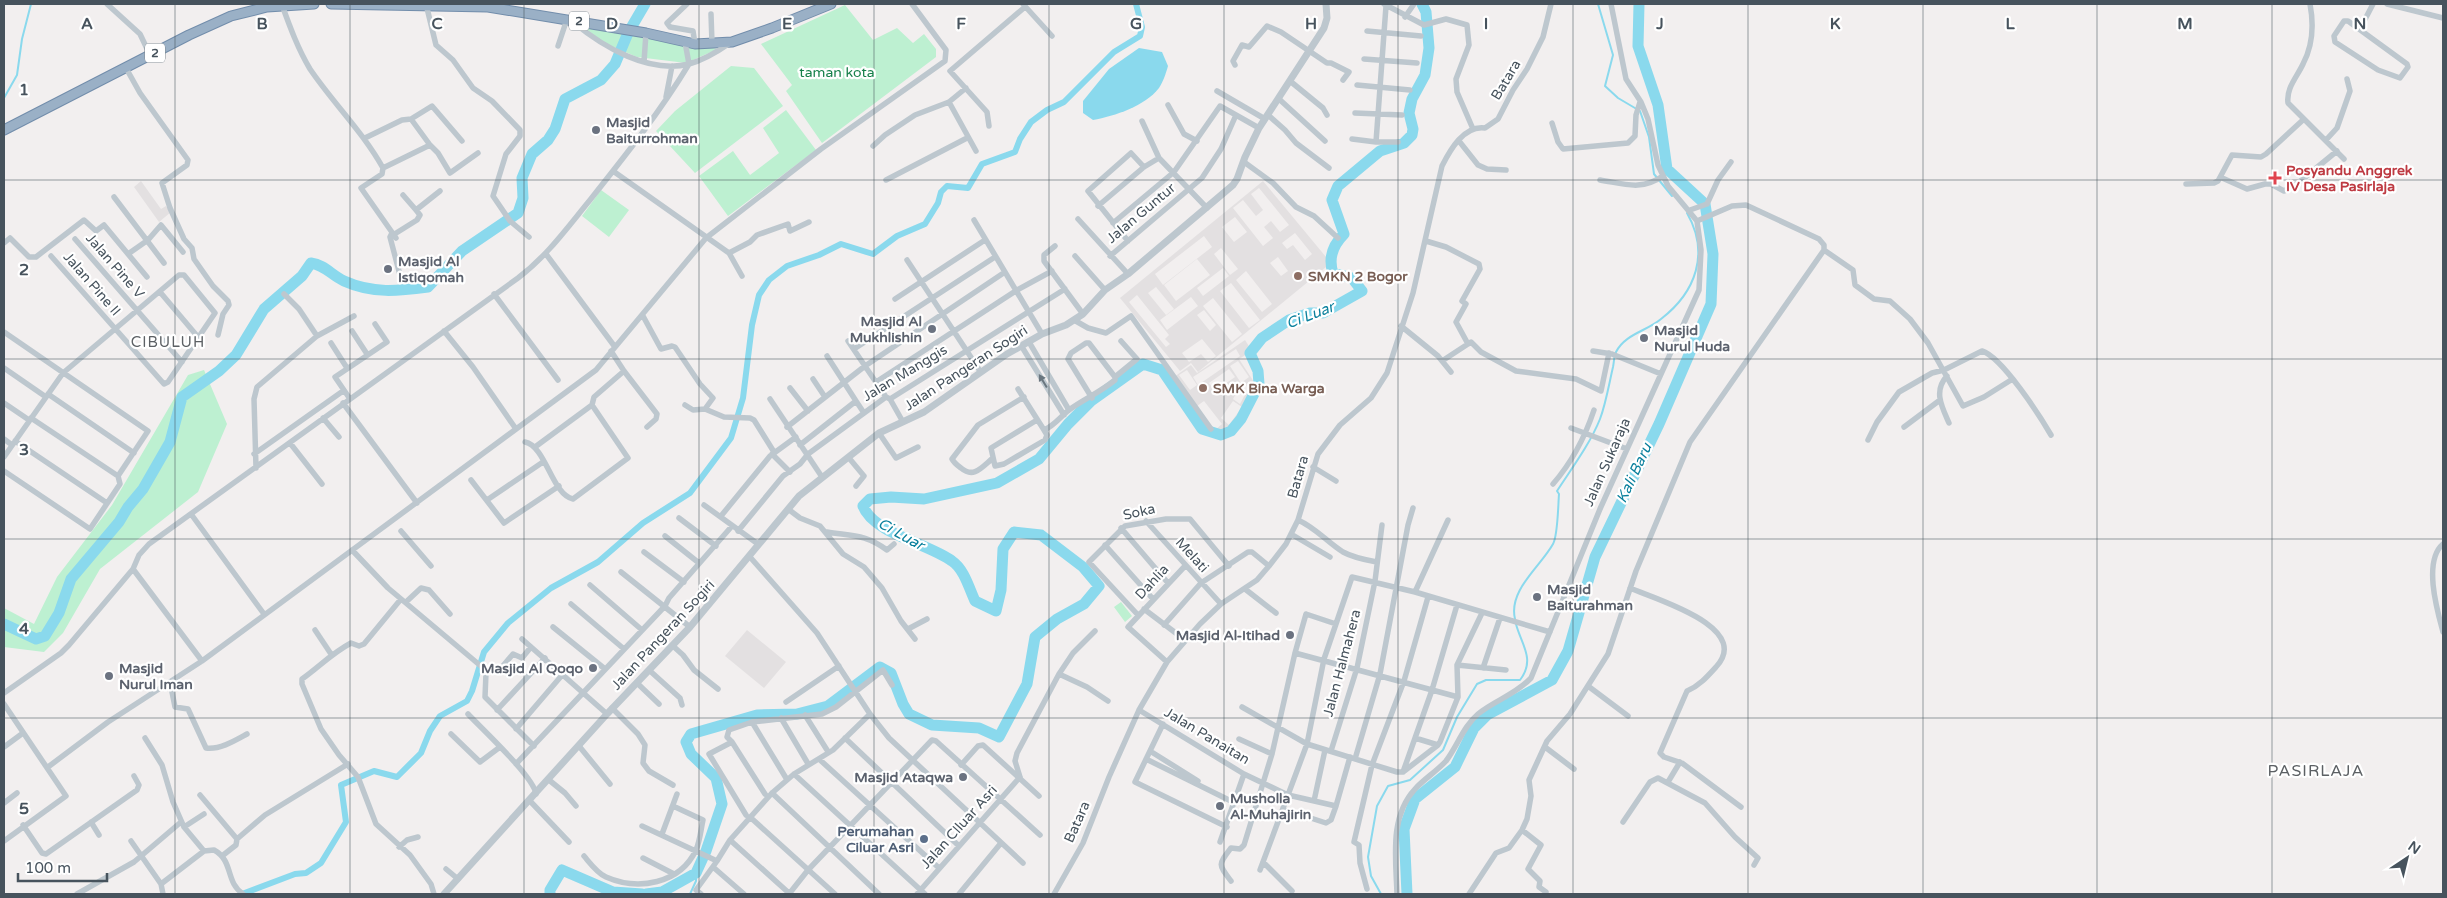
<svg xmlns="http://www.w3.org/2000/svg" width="2447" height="898" viewBox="0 0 2447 898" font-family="'Varela Round',sans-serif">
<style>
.education{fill:#e3e0e1;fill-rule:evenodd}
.green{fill:#bdf0d1}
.water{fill:#8ad9ed}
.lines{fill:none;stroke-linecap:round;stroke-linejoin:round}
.stream{stroke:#8ad9ed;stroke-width:2}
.canal{stroke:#8ad9ed;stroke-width:6}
.river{stroke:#8ad9ed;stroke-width:11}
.trunk-casing{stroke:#728dab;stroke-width:11}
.minor{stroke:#bdc7ce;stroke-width:5.5}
.tertiary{stroke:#bdc7ce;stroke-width:7}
.trunk{stroke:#9ab0c6;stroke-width:9}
.oneway{fill:#6a767f}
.grid{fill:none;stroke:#47535d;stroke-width:1;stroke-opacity:0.55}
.worship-dot{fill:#6b7280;stroke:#fff;stroke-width:2}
.health-dot{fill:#e0444e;stroke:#fff;stroke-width:2}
.education-dot{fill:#8d6e63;stroke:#fff;stroke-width:2}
.service-dot{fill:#5c6f8a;stroke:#fff;stroke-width:2}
.labels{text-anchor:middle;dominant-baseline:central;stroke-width:4.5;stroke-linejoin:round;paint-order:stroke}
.shield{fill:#fff;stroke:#7e878e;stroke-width:1}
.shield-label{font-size:12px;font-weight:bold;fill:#47535d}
.park-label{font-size:14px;fill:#16804a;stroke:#fff}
.street-label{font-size:14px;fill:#47535d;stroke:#fff}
.worship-label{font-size:14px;font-weight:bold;fill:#5b616d;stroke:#fff;text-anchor:start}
.health-label{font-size:14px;font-weight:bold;fill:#be3a42;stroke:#fff;text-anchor:start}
.education-label{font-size:14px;font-weight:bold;fill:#785e54;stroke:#fff;text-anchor:start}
.service-label{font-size:14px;font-weight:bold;fill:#4e5e75;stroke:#fff;text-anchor:end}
.water-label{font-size:15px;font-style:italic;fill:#0b809d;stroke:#fff}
.neighbourhood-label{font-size:15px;letter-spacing:1px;fill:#5c6064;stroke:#fff}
.quarter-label{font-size:16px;letter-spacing:1px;fill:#5c6064;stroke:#fff}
.grid-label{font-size:16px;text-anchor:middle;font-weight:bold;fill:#47535d;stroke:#fff;stroke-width:4.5;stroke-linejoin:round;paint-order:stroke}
</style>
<rect width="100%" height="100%" fill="#f2efef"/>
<!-- education -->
<path class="education" d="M141 181 161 209 166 206 171 212 159 222 134 187Z
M1263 181 1331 263 1198 372 1191 363 1180 371 1120 298ZM1259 188 1289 225 1280 232 1271 221 1264 227 1273 238 1263 246 1233 208 1243 200 1256 216 1263 210 1251 194ZM1235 217 1247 232 1234 242 1222 227ZM1295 233 1312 254 1305 260 1293 245 1287 249 1282 243ZM1204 236 1212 247 1163 285 1155 274ZM1221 248 1238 269 1230 275 1214 254ZM1278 257 1288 271 1281 276 1270 263ZM1197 259 1210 275 1176 301 1164 285ZM1223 268 1229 276 1203 296 1197 288ZM1246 271 1272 304 1262 312 1236 280ZM1231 283 1260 320 1249 328 1220 291ZM1156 287 1174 309 1166 315 1148 293ZM1137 295 1169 335 1165 339 1170 344 1166 347 1129 302ZM1191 297 1198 306 1167 330 1160 320ZM1213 298 1242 334 1232 342 1203 306ZM1204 310 1216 325 1210 331 1197 315ZM1202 339 1216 356 1208 362 1201 354 1189 362 1182 353Z
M1245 340 1252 351 1239 359 1254 382 1245 411 1231 428 1218 437 1174 377 1191 365 1197 373ZM1236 349 1240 356 1198 385 1193 377ZM1238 361 1249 377 1241 383 1230 366ZM1229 369 1235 377 1215 391 1209 383ZM1187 370 1197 385 1190 390 1179 375ZM1242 383 1249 387 1240 404 1233 399ZM1204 401 1222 424 1215 430 1197 406ZM1233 401 1242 407 1229 425 1221 418Z
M747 630 786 662 764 688 725 656Z"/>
<!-- green -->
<path class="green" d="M845 5 873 40 897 28 913 43 924 34 936 49V57L822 143 786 91 792 85 761 44Z
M574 22 718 49 686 63 637 57 604 43Z
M731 66 754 68 783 106 695 173 656 131 675 111Z
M786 110 816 150 728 216 699 176 733 151 750 175 779 153 763 128Z
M601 190 629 210 609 237 582 216Z
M204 370 227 424 198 492 100 569 63 633 44 652 4 647V608L34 624 57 577 112 505 188 375Z
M1121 602 1132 616 1125 622 1114 607Z"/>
<!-- water -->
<path class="water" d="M1139 48 1162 52 1168 66C1166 73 1163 82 1159 88 1145 106 1115 116 1093 120L1083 113V101L1109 69Z"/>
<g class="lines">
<!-- stream -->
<path class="stream" d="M1598 4 1613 55 1605 86 1618 98 1640 111 1649 137 1654 174 1672 196
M4 98 17 75 22 39 31 4
M1515 619C1508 590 1541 566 1553 544 1558 535 1558 506 1559 494L1557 491C1572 468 1590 444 1600 419 1606 403 1609 384 1613 367 1614 362 1614 356 1616 352 1625 334 1647 331 1661 319 1696 292 1710 253 1687 213
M690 894 696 881V873
M1381 894 1371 876 1368 857 1377 806 1388 786 1410 780 1443 750 1457 717 1477 684 1486 680H1520C1536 659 1521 644 1516 624"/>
<!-- canal -->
<path class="canal" d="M242 894 295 874 306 873 321 863 346 822 341 785 374 771 397 777 421 753 430 731 440 716 467 701 472 691 484 652 508 623 551 588 598 562 643 523 690 493 731 438 743 398 752 325 759 295 769 280 787 266 819 255 841 244 873 254 897 236 925 224 938 203 941 192 947 186 968 188 982 164 1015 152 1020 139 1031 122 1047 110 1064 102 1114 52 1140 36 1142 27 1136 4"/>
<!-- river -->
<path class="river" d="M4 624 36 639 45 636 59 613 71 579 119 522 128 507 143 489 170 442 182 397 219 371 236 355 264 309 302 276 311 263C325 265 331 275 344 281 373 294 398 291 428 287L462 251 518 213 523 198 522 178 532 154 548 140 555 129 565 99 601 80 615 64 628 33 645 4
M550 894V890L562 870 613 892 642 894
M646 894 662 892 696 873 706 851 722 804 716 778 691 754 686 742 691 734 757 715 797 714 828 706 880 667 891 673 903 704 909 714 932 725 979 728 999 737 1027 684 1035 637 1057 619 1084 604 1099 586 1083 567 1041 535 1014 532 1003 549 1001 590 996 611 975 601C969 588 964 569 952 561 929 544 873 533 863 506L870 499 891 497 924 499 997 483 1039 459 1068 424 1091 401 1143 364 1162 370 1202 429 1221 435 1231 431 1241 419 1259 384 1258 371 1250 353 1262 338 1289 320 1310 313H1323L1362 291 1352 278 1333 273C1328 258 1333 245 1344 234L1332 200 1338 186 1380 151 1404 143 1412 135 1413 129 1409 113 1412 99 1425 75 1429 48 1426 12 1422 4
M1407 894 1404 829 1415 799 1455 767 1474 728 1487 715 1552 680 1568 651 1595 557 1659 424 1711 304 1713 254 1705 204 1667 169 1658 105 1638 46 1639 4"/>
<!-- trunk casing -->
<g class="trunk-casing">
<path id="trunk" d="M331 4 488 7 646 33 695 44 732 42 772 28 831 4
M4 130 189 35 231 16 267 7 314 4"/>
</g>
<!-- minor -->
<path class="minor" d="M107 4 140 34 150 55
M426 4 436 45 453 60 473 88 492 101 520 130V136L506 154 493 196 510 221 529 237
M687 4 667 23 670 27 693 31 695 44
M1023 4 1052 36
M1384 4 1424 25 1446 19 1467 25 1469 45 1456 79 1457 92 1473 129
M2310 4C2314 25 2313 45 2303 64 2297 77 2286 88 2288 103L2344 159
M2387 4 2443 18
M282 5C290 27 298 49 310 69 333 103 363 132 383 168L382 174 361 188 396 238
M711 14 712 43
M1405 17 1414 4
M2344 21H2348L2407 64 2408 67 2400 78 2378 70 2335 42 2334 36Z
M573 22C603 47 649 74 689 64 704 60 717 52 730 43
M2360 29 2373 4
M1367 31 1421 36
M558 46 567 19
M1364 59 1417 63
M644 62 646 33
M1235 65 1233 61 1242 45 1249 47 1267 26 1281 32 1327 63H1331L1349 72 1343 80
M126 68 140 93 188 160 187 165 162 183 170 208 184 239 192 248 194 259 213 286 228 301 229 305 223 314 218 335
M1290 81 1323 108 1327 115
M1357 85 1410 90
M1217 91 1265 119
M666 97 672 66
M1279 99 1325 141
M949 102 976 151
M1168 105 1184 134 1197 141
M1355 113 1402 115
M1268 115 1285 130 1296 143 1329 168
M411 119 432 106 462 141
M1142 121 1159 158
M1552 123 1558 142 1563 149 1628 143 1635 136 1636 115 1640 102
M989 126 987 112 950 71 1025 7
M365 138 402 120 411 119 430 145
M1352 139 1376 142H1398
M2326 140 2337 128 2350 91 2347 79
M1459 141 1478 165 1487 169 1506 170
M1376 142 1386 6
M873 146 885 135 915 115 949 102 966 88
M1244 162 1273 183 1296 207 1314 216 1338 238
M383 168 430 145 438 153 450 173 478 153
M613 171 729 253 742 276
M2220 177 2247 189 2265 184H2271L2284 191 2298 183 2337 151
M886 180 967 138
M1600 180C1625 184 1641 191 1663 176
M2186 184 2214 183 2218 181 2232 155 2261 157 2266 154 2304 119
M403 195 416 210
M114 197 164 263
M1098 206 1144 167 1159 158 1207 208
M1690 210 1707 204 1718 180 1731 162
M1078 219 1128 274
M974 220 1042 334
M1113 223 1174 172 1220 106 1259 128
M392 233 390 237 400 275
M393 235 417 220 420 215 416 210 440 191
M75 239 182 362
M1128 241 1088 191 1131 153 1144 167
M1426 241 1446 247 1479 264 1480 269 1462 301 1466 304 1456 322 1468 344
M4 243 10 238 29 257H36L84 220 96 231 104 225 128 254 148 240 161 225 183 252
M1055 246 1044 255V261L1083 314
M1824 250 1853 270 1855 285 1874 299 1890 301 1910 319 1928 343 1963 406 1984 397 2011 380
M729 253 750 242 757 235 788 224 790 231 809 222
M128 254 147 277
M546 254 615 347
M1075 256 1105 290
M1110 256 1202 178 1221 149 1236 115
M907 260 980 371
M160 292 198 337
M284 294 299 309 317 336
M494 294 558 380
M895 299 985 240
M643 316 661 349 672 346 675 347 700 384 713 398 705 409
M1074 320 1088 328 1106 333 1131 316 1211 429
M1401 326 1438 356 1451 372
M352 331 367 354
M444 331 473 367 516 429
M4 332 148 431 118 476 120 484 90 529 4 471
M848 341 886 397
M1029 342 1069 410
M331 343 347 368
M1022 347 1064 415
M854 349 995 257
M611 351 624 371 657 414 656 419 647 427
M1593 351 1612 354 1661 374
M1442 361 1471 342 1481 352 1516 371 1576 379 1601 391 1609 353
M4 368 46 397
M1947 376C1933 391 1942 407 1949 423
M813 379 825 397
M876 382 1017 290 1052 271
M790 388 808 411
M1018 389 1044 430
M48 394 134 453
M1092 398 1068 359 1071 353 1086 343H1089L1115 377
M350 399 335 377 387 342 375 324
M770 399 822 477
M890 399 903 422
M856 401 864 413
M4 403 29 420
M343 403 417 503
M685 405 693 410 705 409 724 417 750 418 754 420 774 452
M31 418 118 476
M323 418 339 437
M1037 420 991 448 995 466 1004 464 1045 440 1047 435 1044 430C1055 425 1060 417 1069 410 1084 399 1099 393 1115 380V377L1137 359 1121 341
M787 427 865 366 1005 272
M1904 427 1940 400
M1571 428 1627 449
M879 433 896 458 918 447
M4 439 12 445
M1868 440 1877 422 1899 392 1932 373 1944 370 1982 351C2002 357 2040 416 2051 435
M15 441 107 503
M525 442C546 446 552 495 573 499L628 458 592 405 594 397 624 371
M290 443 322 484
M800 445 856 401 827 356
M535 447 592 405
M254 454 343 391
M772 454 790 472
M4 457 63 373 179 275H184L215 313 168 382 164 384 51 256
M849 458 864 476 856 486
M993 458C982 467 974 479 961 468 957 465 954 463 952 459L978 425 1024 397
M1313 467 1336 481
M256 468 254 399 257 387 317 336 354 316
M471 480 504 523 559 486
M1553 484C1573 461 1585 437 1594 410
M487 500 543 462
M704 505 758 544
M788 509 800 518 820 526 843 554 864 567 882 588 901 621 915 639
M191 514 264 614
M721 516 770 456 796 437
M679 518 716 546
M1298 520C1316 528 1327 542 1343 552 1354 558 1366 560 1377 562
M1146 521 1221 604
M1121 528 1168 583
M401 531 431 566
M738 531 783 476 800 464 808 454 886 397 890 399 1065 289
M827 532C852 536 866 534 887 550L894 544
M1291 534 1330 557
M665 536 699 563
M2443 544C2423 561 2437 610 2443 632
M1105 545 1153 599
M352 550 388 588 482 667 486 673 485 697 534 746
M644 552 684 582
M750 557 817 633 870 714 889 738 1023 863
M133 569 202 661
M621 572 690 627
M590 585 642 630
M1630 588C1655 599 1753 627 1716 667 1707 677 1699 686 1687 691L1660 753 1664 757 1682 763 1741 807
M1245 589 1276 613
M1415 592 1448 520
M401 599 364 644 359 646 351 643C332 653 319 667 302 679V684L321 729 339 755 358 777 376 824 410 855 431 884 434 894
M406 602 421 588 429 590 450 614
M571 604 624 649
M1144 609 1185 640
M1138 615 1089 562 1125 526 1166 519H1190L1229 566
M1164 625 1201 583 1248 552H1252L1269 566
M553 627 605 669
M908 629 927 619
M315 630 331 654
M522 639 607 714
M673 646 683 655 694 670 718 689
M1295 653 1306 614 1336 624
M1167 662 1128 627 1185 566
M1457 665 1506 670
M502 667 513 654 522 658 531 647
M1483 668 1500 618
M649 670 680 698 682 705
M1059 674 1087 687 1108 701
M170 682 175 707 188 709 206 748C220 750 236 740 247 734
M637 683 659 704
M1588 686 1628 716
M4 693 61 653 69 645 133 569 139 555 149 544 518 278C547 256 567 228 590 200 625 156 660 112 689 64L685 42
M786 702 839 666
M4 704 66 796 4 841
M1242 707 1307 744 1397 772H1403L1438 745
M612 708 638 734 645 745 643 763 649 771 673 785
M497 710 545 658
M1139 710 1244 774 1288 795 1336 806 1350 757
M468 714C482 729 534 777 536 794
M805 715 827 750
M781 718 807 762
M752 722 786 778
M1163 724 1135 782 1227 827
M516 729 563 674
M451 734 480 762 500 747
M145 738 162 765 173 802 184 827
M845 738 959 846
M1415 738 1438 745 1440 742 1458 697 1457 665 1482 613
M1239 739 1272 754
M732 742 765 794
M579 746 610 784
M4 747 23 733
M1545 747 1574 769
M1150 751 1198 781
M1331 751 1357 668 1375 581 1382 525
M819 759 939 868
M1146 759 1235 803
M1355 759 1380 674 1408 525 1413 508
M516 764 665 606 669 598 732 526
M961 765 978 746 983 745 1039 796
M48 767 108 722 202 661 596 370 706 238 821 149 945 61 946 50 912 4
M1403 772 1432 690 1457 605
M794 774 925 894
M1020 777 1015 761 1017 753 1059 674 1073 653 1095 631
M549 780 565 793 576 806
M1668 782 1680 762
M772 793 879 894
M200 795 237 839
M530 801 569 842
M1314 801 1325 750
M4 803 17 793
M1283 809 1326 823 1331 820 1336 806
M746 815 709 754 732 742 727 737 729 730 752 722 822 714 836 707 883 670 892 685
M750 817 835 894
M91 822 99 835
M1623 822 1650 782 1658 778 1705 803 1735 837 1758 858 1754 865
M23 825 42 853 46 854 137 790 139 785 134 776
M642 826 717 861 696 890 701 894
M1522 830 1541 845 1528 869 1540 881 1539 887 1546 892 1545 894
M662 834 677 794
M730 840 790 894
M131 841 161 884 163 894
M1220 842 1244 774
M399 847 407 840 418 837
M204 851 184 827 204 814
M222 856 236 845 237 839 265 815 348 764
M584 856C590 863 597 873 606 877 638 891 680 884 696 850 700 841 701 829 703 820L673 806
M643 858 674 874
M717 861 730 840 772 793 794 774 833 750 870 714
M1263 862 1292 891
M713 867 744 894
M446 869 458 879
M1260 870 1307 744 1324 659 1352 577 1415 592 1550 632
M1231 881C1218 864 1218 865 1231 848L1240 849 1244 845 1272 754 1295 653 1458 697
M161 884 204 851 214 850C234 861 225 882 243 894
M1367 889 1360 863 1359 845 1354 842 1372 765 1404 681 1428 597
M77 894 134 862 181 822
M789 894 808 870 932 740 936 741 1040 835
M917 894 1020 777
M959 894 1001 843
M1054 894 1083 843 1109 777 1139 710 1167 662 1200 624 1221 604 1257 580 1269 566 1286 544 1298 520 1318 454 1340 425 1371 398 1387 373 1413 293 1442 166C1450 150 1464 125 1485 128L1498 119 1513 90 1527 69 1543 37 1551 4
M1397 894C1396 859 1389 817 1415 789 1424 779 1437 771 1446 761 1458 745 1463 727 1478 714 1495 700 1515 695 1531 678L1600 509 1699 290 1701 250 1697 221 1668 186 1658 165 1648 119 1641 102 1626 79 1611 4
M1469 894 1496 853 1509 848 1522 830 1527 819 1531 796 1529 780 1547 741 1570 714 1608 654 1636 571 1690 442 1824 250V245L1819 239 1746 205 1732 206 1697 221"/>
<!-- tertiary -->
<path class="tertiary" d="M444 894 607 714 690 627 799 496 879 433 924 412 1007 354 1042 334 1066 325 1083 314 1105 290 1128 274 1233 185 1237 179 1245 157 1259 128 1324 28 1327 18 1326 4"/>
<!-- trunk -->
<use href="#trunk" class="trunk"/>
</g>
<!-- one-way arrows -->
<defs><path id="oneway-solid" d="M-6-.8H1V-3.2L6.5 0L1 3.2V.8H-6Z" transform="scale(1.25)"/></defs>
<use class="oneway" href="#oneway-solid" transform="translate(1043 381) rotate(-121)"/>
<!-- grid -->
<path class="grid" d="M175 4V894M350 4V894M524 4V894M699 4V894M874 4V894M1049 4V894M1224 4V894M1398 4V894M1573 4V894M1748 4V894M1923 4V894M2097 4V894M2272 4V894M4 180H2443M4 359H2443M4 539H2443M4 718H2443"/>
<!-- markers -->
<g class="worship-dot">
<circle cx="596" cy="130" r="5"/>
<circle cx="388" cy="269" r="5"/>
<circle cx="932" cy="329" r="5"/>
<circle cx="1644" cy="338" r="5"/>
<circle cx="1537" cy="597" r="5"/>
<circle cx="1290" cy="635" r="5"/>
<circle cx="593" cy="668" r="5"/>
<circle cx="109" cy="676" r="5"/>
<circle cx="963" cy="777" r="5"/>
<circle cx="1220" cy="806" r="5"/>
</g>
<path class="health-dot" d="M2272.5 170.5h5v5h5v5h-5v5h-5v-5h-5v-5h5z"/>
<g class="education-dot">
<circle cx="1298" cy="276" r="5"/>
<circle cx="1203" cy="388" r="5"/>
</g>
<circle class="service-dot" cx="924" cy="839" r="5"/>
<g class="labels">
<!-- shield labels -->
<g class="shield">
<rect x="569" y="11.5" width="20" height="19" rx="4"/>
<rect x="145" y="43.5" width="20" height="19" rx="4"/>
</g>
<g class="shield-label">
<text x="579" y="21">2</text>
<text x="155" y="53">2</text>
</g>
<!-- park labels -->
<g class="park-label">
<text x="837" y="72">taman kota</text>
</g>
<!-- street labels -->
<g class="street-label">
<text transform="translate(1506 80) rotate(-59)">Batara</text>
<text transform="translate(1141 213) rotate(-40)">Jalan Guntur</text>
<text transform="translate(115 266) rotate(49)">Jalan Pine V</text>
<text transform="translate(92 284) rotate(49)">Jalan Pine II</text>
<text transform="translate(966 368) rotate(-33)">Jalan Pangeran Sogiri</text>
<text transform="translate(905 373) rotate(-31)">Jalan Manggis</text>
<text transform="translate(1607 462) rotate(-66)">Jalan Sukaraja</text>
<text transform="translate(1298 477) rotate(-74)">Batara</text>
<text transform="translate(1139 512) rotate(-13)">Soka</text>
<text transform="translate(1192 555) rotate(48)">Melati</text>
<text transform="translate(1152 582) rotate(-47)">Dahlia</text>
<text transform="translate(663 635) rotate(-47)">Jalan Pangeran Sogiri</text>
<text transform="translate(1342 663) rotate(-75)">Jalan Halmahera</text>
<text transform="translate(1207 736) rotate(31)">Jalan Panaitan</text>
<text transform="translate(1077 822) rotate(-66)">Batara</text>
<text transform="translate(959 827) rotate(-48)">Jalan CIluar Asri</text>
</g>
<!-- worship labels -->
<g class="worship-label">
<text x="606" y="122">Masjid<tspan x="606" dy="16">Baiturrohman</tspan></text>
<text x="398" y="261">Masjid Al<tspan x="398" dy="16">Istiqomah</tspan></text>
<text x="922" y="321" text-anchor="end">Masjid Al<tspan x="922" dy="16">Mukhlishin</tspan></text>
<text x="1654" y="330">Masjid<tspan x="1654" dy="16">Nurul Huda</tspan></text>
<text x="1547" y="589">Masjid<tspan x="1547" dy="16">Baiturahman</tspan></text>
<text x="1280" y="635" text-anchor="end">Masjid Al-Itihad</text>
<text x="119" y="668">Masjid<tspan x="119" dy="16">Nurul Iman</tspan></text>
<text x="583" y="668" text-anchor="end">Masjid Al Qoqo</text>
<text x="953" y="777" text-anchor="end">Masjid Ataqwa</text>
<text x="1230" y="798">Musholla<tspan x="1230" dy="16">Al-Muhajirin</tspan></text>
</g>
<!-- health labels -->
<g class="health-label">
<text x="2286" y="170">Posyandu Anggrek<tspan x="2286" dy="16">IV Desa Pasirlaja</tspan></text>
</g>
<!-- education labels -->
<g class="education-label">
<text x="1308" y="276">SMKN 2 Bogor</text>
<text x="1213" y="388">SMK Bina Warga</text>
</g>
<!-- service labels -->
<g class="service-label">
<text x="914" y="831">Perumahan<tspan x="914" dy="16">Ciluar Asri</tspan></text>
</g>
<!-- water labels -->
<g class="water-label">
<text transform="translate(1310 315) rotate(-21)">Ci Luar</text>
<text transform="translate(1634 473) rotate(-65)">Kali Baru</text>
<text transform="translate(901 534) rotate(29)">Ci Luar</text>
</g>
<!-- neighbourhood labels -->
<g class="neighbourhood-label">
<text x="168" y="342">CIBULUH</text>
</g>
<!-- quarter labels -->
<g class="quarter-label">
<text x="2316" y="771">PASIRLAJA</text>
</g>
</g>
<g class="grid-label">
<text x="87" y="29">A</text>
<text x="262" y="29">B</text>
<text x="437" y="29">C</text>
<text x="612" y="29">D</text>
<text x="787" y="29">E</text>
<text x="961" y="29">F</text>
<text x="1136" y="29">G</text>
<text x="1311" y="29">H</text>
<text x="1486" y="29">I</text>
<text x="1660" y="29">J</text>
<text x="1835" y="29">K</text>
<text x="2010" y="29">L</text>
<text x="2185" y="29">M</text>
<text x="2360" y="29">N</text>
<text x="24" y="95">1</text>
<text x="24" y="275">2</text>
<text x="24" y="455">3</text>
<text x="24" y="634">4</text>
<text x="24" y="814">5</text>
</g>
<!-- border -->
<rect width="2447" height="898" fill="none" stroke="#47535d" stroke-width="10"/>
<!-- north arrow -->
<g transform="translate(2407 858) rotate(35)" stroke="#ffffff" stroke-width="4" paint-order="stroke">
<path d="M0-4L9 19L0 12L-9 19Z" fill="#47535d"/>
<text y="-8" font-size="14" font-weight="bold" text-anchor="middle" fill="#47535d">N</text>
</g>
<!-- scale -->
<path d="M18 873v8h89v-8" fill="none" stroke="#47535d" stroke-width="2.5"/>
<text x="25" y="873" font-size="15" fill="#47535d" stroke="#ffffff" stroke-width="4" paint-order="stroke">100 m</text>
</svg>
